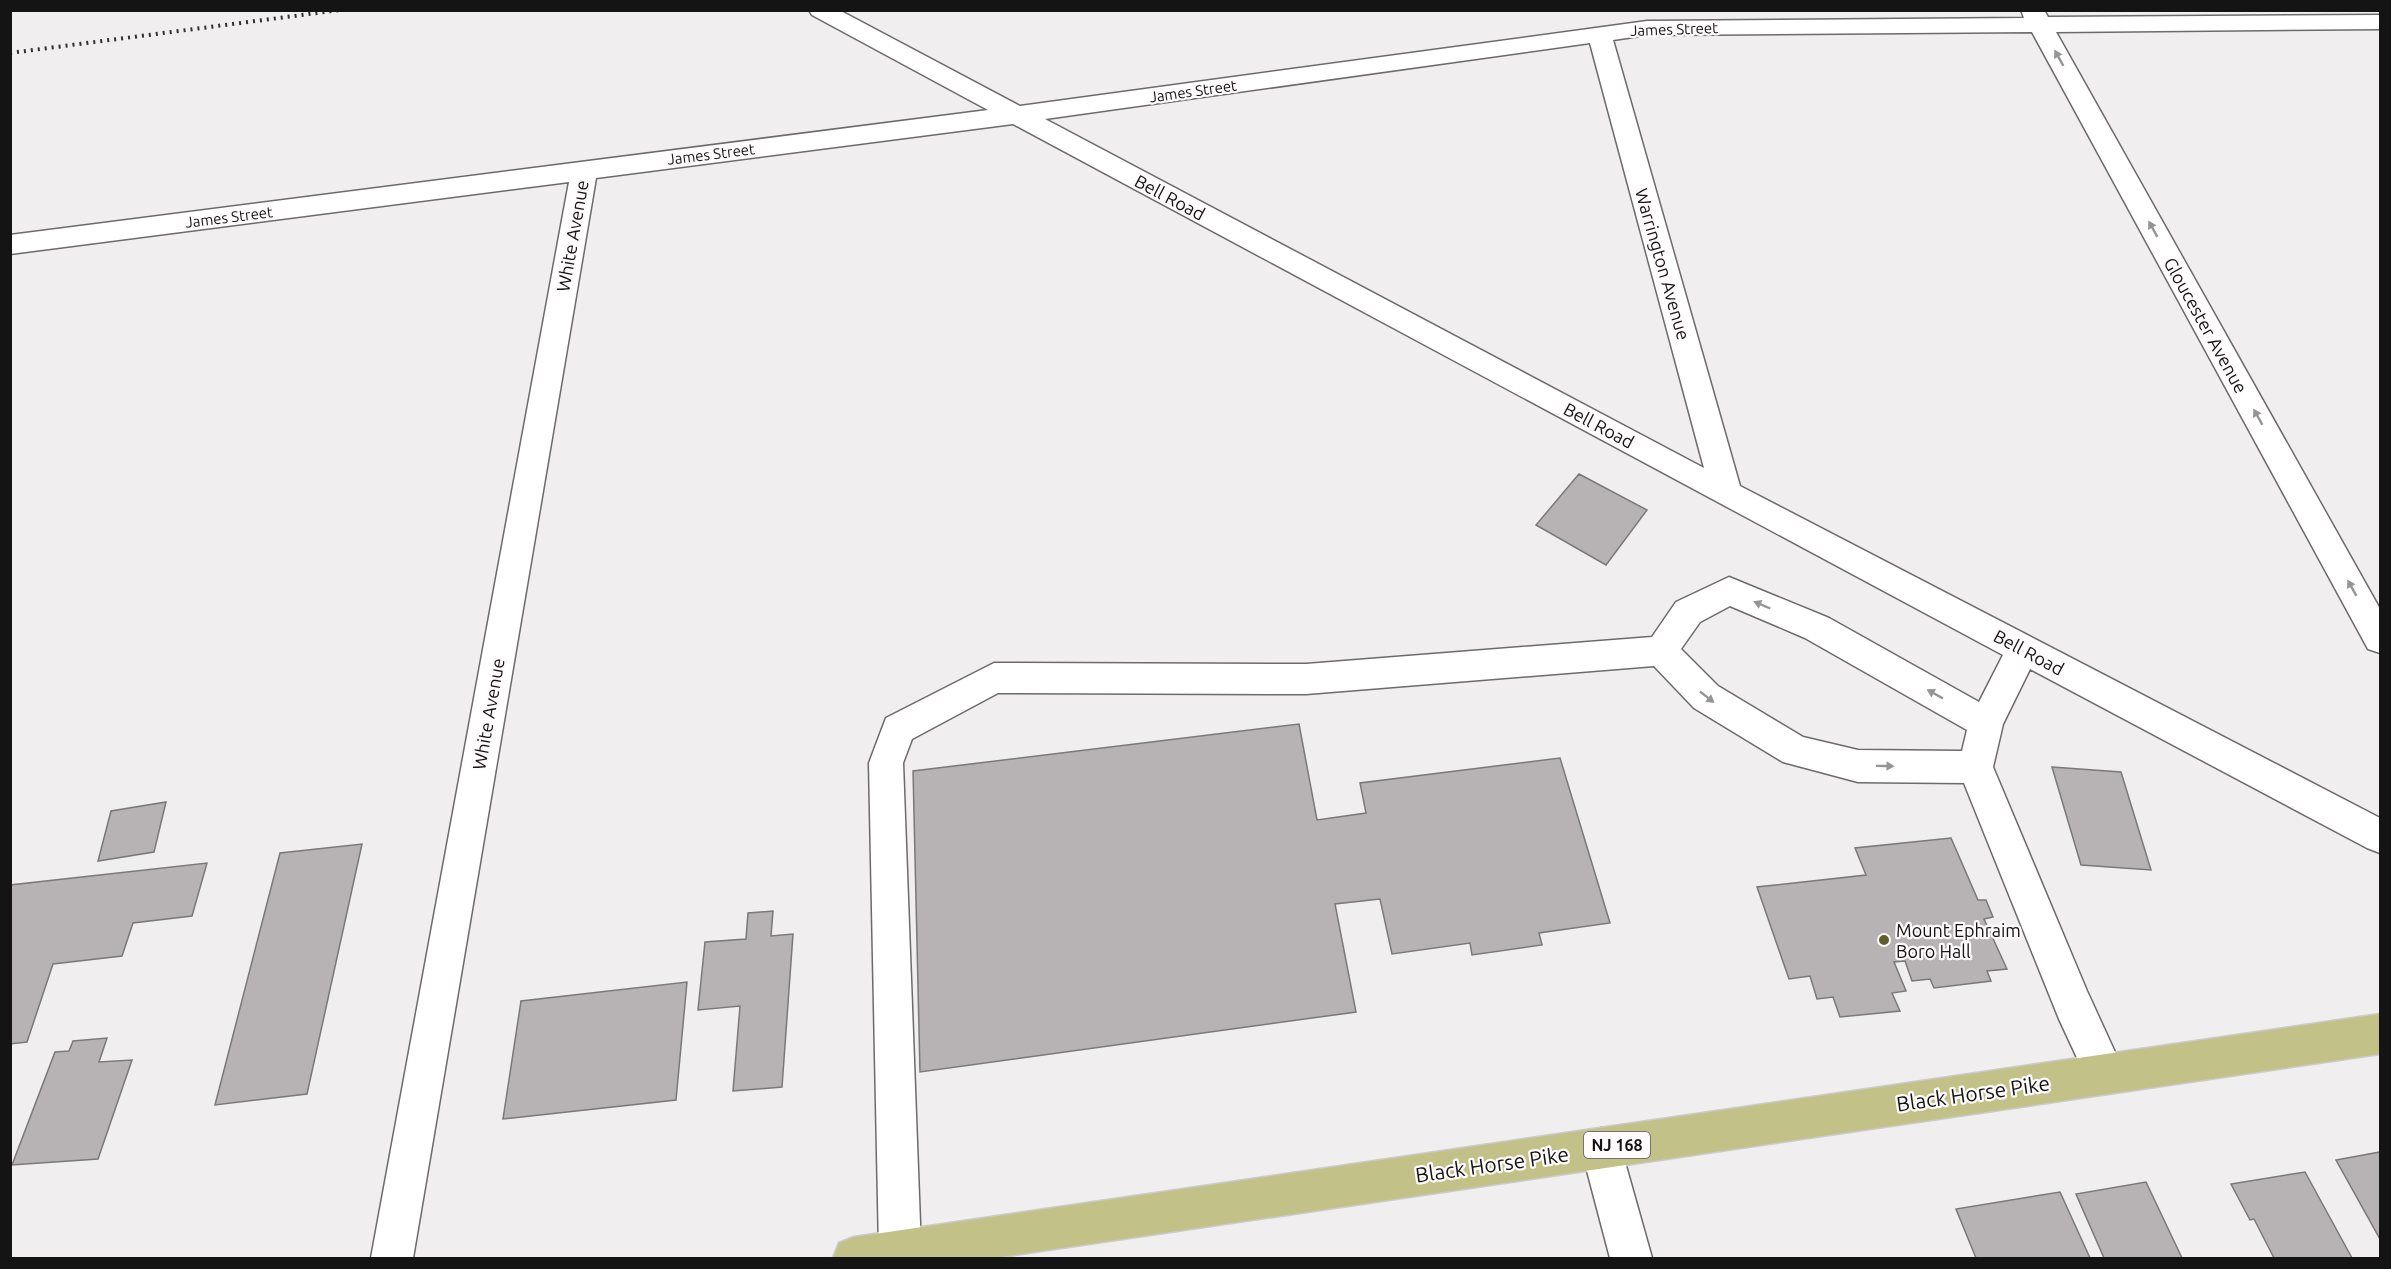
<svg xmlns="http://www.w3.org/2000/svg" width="2391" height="1269" viewBox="0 0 2391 1269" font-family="Ubuntu,sans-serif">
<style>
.building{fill:#b7b3b5;stroke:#7b787a;stroke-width:1.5}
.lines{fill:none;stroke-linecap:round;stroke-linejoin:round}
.minor-casing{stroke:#6d6a6c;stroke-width:3}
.major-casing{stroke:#cccbcc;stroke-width:3}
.minor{fill:#fff;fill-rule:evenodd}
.major{fill:#c2c288;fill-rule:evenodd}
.rail{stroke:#312f30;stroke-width:4;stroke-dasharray:2 5;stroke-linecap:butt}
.oneway{fill:#969596}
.poi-dot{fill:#5e5f2c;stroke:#fffbfd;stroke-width:2}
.labels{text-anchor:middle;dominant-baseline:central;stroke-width:4.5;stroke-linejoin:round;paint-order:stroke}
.far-street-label{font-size:15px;fill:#151415;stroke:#fffbfd}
.shield{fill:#fffbfd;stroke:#5b595b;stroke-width:1.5}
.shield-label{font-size:16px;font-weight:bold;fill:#151415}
.street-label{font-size:18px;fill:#151415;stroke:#fffbfd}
.poi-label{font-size:18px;fill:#151415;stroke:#fffbfd;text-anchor:start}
.near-street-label{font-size:21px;fill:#151415;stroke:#fffbfd}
</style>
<rect width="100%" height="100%" fill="#f1eef0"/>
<!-- building -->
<path class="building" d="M1579 474 1647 510 1606 565 1536 525Z
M1299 724 1317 820 1366 813 1360 783 1560 758 1610 923 1539 933 1542 945 1472 955 1470 943 1392 954 1380 899 1335 904 1356 1012 920 1072 913 771Z
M2052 767 2121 772 2151 870 2081 865Z
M166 802 154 852 98 861 111 811Z
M1951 838 1978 900H1986L1993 917 1984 919 2007 969 1987 971 1991 981 1934 988 1930 979 1912 981 1905 961 1894 962 1906 991 1892 993 1900 1011 1840 1017 1833 997 1817 999 1810 976 1789 979 1757 887 1866 875 1855 848Z
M362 844 307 1094 215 1105 280 853Z
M207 863 192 916 133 923 122 956 53 964 27 1042 10 1044V885Z
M773 911 771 936 793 934 782 1087 733 1091 740 1006 698 1010 705 942 746 939 748 913Z
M687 982 676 1100 503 1119 521 1001Z
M107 1038 99 1062 132 1060 98 1159 12 1165 55 1052 69 1051 73 1041Z
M2380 1152V1239L2336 1160Z
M2305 1172 2352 1258H2274L2254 1219 2250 1220 2231 1184Z
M2146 1182 2182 1258H2104L2076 1194Z
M2060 1192 2090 1258H1976L1956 1209Z"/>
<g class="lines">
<!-- minor casing -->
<g class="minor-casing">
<path id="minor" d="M809 10H839L1020 106 1647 21 2024 18 2021 10H2044L2048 17 2380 15V29L2056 32 2380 609V653L2368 649 2032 32 1647 35 1613 40 1740 486 2380 818V853L2367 848 2030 669 2003 724 1993 767 2087 991 2125 1074 2119 1088 2105 1094 2091 1088 2059 1019 1964 783 1858 782 1783 762 1694 708 1654 666 1306 694 998 693 912 739 903 763 921 1250 918 1258H882L879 1250 869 763 886 718 994 663 1306 664 1652 637 1676 602 1729 577 1829 618 1979 702 2003 655 1013 124 596 178 413 1258H371L569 182 10 254V235L988 110 812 15ZM1590 43 1704 468 1045 119ZM1730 606 1805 638 1967 730 1962 751 1858 750 1803 737 1718 686 1681 649 1700 622Z
M1601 1128 1615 1134 1621 1148 1652 1258H1610L1581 1148 1587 1134Z"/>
</g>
<!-- major casing -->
<g class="major-casing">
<path id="major" d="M2380 1014V1054L994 1258H833L839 1243 854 1237Z"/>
</g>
<!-- minor -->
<use href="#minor" class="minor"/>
<!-- major -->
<use href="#major" class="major"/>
<!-- rail -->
<path class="rail" d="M10 53 340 10"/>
</g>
<!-- one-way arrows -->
<defs><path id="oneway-solid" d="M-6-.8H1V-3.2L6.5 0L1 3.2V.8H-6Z" transform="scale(1.5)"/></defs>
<g class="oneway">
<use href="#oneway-solid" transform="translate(2059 58) rotate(-119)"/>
<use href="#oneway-solid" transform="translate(2153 229) rotate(-119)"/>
<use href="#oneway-solid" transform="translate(2258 417) rotate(-119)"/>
<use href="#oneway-solid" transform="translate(2352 588) rotate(-119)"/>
<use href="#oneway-solid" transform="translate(1762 605) rotate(-157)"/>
<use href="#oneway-solid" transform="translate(1935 694) rotate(-151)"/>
<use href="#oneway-solid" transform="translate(1707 697) rotate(38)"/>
<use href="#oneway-solid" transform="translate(1885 766) rotate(1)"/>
</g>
<!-- markers -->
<circle class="poi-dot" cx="1884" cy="940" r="6"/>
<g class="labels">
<!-- far-street labels -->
<g class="far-street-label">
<text transform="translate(1674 29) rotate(-2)">James Street</text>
<text transform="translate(1193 91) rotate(-8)">James Street</text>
<text transform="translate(711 154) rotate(-7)">James Street</text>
<text transform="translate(229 217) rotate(-7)">James Street</text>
</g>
<!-- shield labels -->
<rect class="shield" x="1584" y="1132" width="66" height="26" rx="4.5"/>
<g class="shield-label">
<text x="1617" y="1145">NJ 168</text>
</g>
<!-- street labels -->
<g class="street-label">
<text transform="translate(1170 197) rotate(28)">Bell Road</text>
<text transform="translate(572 236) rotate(-80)">White Avenue</text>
<text transform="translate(1663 264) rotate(74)">Warrington Avenue</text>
<text transform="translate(2206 325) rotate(61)">Gloucester Avenue</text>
<text transform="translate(1599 425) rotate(28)">Bell Road</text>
<text transform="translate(2029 652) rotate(28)">Bell Road</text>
<text transform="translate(488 714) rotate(-80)">White Avenue</text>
</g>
<!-- poi labels -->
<g class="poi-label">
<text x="1896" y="930">Mount Ephraim<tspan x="1896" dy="21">Boro Hall</tspan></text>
</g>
<!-- near-street labels -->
<g class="near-street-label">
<text transform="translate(1973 1093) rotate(-8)">Black Horse Pike</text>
<text transform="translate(1492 1164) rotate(-8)">Black Horse Pike</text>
</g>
</g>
<!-- border -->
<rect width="2391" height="1269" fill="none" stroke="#151415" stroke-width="24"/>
</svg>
